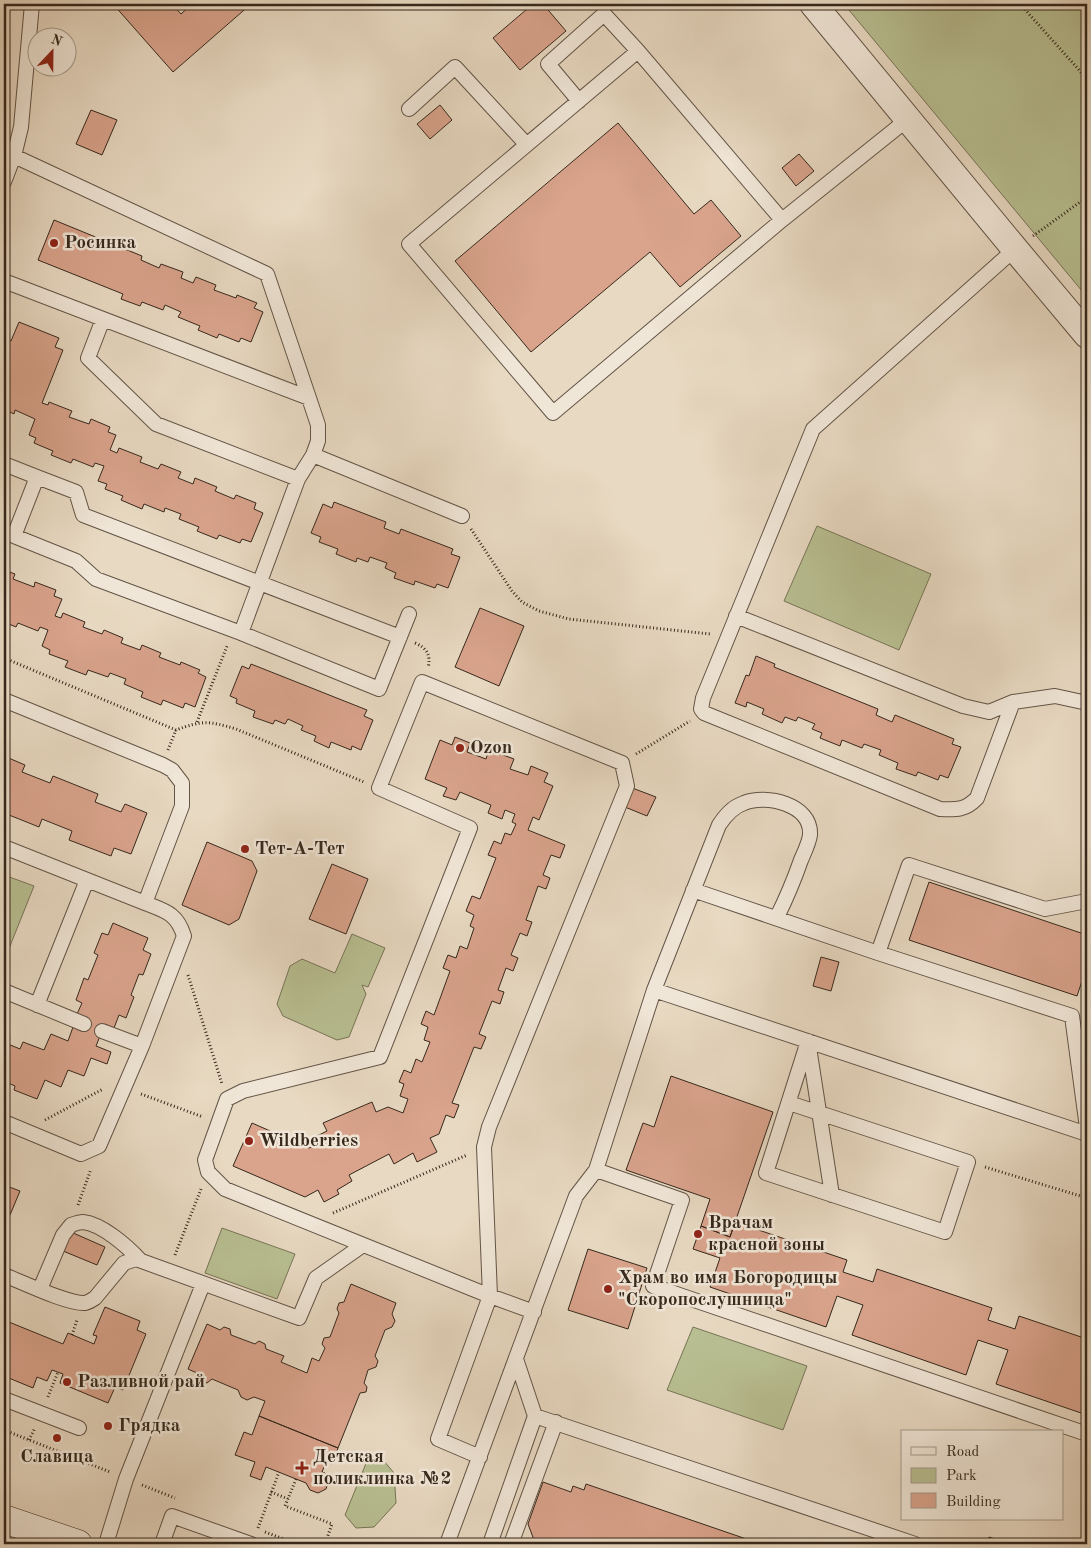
<svg xmlns="http://www.w3.org/2000/svg" width="1091" height="1548" viewBox="0 0 1091 1548" font-family="'Old Standard TT',serif">
<style>
.green{fill:#b8bf92;stroke:#777457}
.building{fill:#d9a38c;stroke:#36281c}
.lines{fill:none;stroke-linecap:round;stroke-linejoin:round}
.lane-casing{stroke:#625446;stroke-width:16}
.street-casing{stroke:#625446;stroke-width:28}
.secondary-casing{stroke:#36281c;stroke-width:29}
.path{stroke:#36281c;stroke-width:3;stroke-dasharray:1 2.5;stroke-linecap:butt}
.lane{stroke:#f0e6d7;stroke-width:14}
.street{stroke:#f0e6d7;stroke-width:26}
.secondary{stroke:#f0e6d7;stroke-width:28}
.poi-dot{fill:#8f2418;stroke:#f0e6d7;stroke-width:2}
.labels{text-anchor:middle;dominant-baseline:central;stroke-width:5;stroke-linejoin:round;paint-order:stroke}
.poi-label{font-size:19px;font-weight:bold;fill:#36281c;stroke:#f0e6d7;text-anchor:start}
</style>
<rect width="100%" height="100%" fill="#e8d9c2"/>
<filter id="stains"><feTurbulence type="fractalNoise" baseFrequency=".004" numOctaves="4"/><feColorMatrix values="0 0 0 0 .2 0 0 0 0 .09 0 0 0 0 .02 0 0 0 .5 -.17"/></filter>
<radialGradient id="worn" r=".72"><stop offset=".6" stop-color="#630" stop-opacity="0"/><stop offset="1" stop-color="#630" stop-opacity=".3"/></radialGradient>
<!-- green -->
<path class="green" d="M844 4H1087V297Z
M817 526 931 574 899 650 784 601Z
M4 875 34 886 6 956 4 954Z
M352 934 385 948 368 987 362 985 366 994 349 1037 337 1040 283 1016 277 1004 290 966 302 959 335 973Z
M222 1228 295 1254 277 1299 205 1273Z
M693 1327 807 1366 783 1430 667 1390Z
M367 1461H384L394 1473 396 1503 374 1527 356 1528 345 1515Z"/>
<!-- building -->
<path class="building" d="M113 4H172L181 14 192 4H251L173 72Z
M533 4H543L566 31 520 70 493 38Z
M440 105 452 120 430 139 417 124Z
M91 110 117 120 102 155 76 144Z
M618 123 694 214 711 200 741 236 680 287 650 252 531 352 455 261Z
M799 154 814 171 796 186 782 168Z
M54 220 142 256 141 260 159 268 161 264 183 272 181 278 193 283 196 277 216 285 214 290 236 298 237 295 257 303 254 308 263 312 251 342 241 338 239 342 219 334 217 338 198 330 200 326 178 317 181 312 165 305 163 310 142 302 140 306 121 299 123 294 38 260Z
M19 322 59 338 55 347 63 350 42 403 48 405 49 402 72 411 69 417 89 424 91 419 110 427 108 432 116 435 110 450 117 453 119 448 142 457 140 462 158 469 161 464 181 472 178 478 193 484 195 478 217 487 215 491 234 499 236 495 256 503 254 509 263 513 251 542 242 539 240 543 219 535 217 539 197 531 199 527 179 519 181 514 165 508 164 512 144 504 142 509 121 500 123 496 105 489 107 484 98 481 104 466 95 463 93 467 73 459 71 463 51 455 53 451 34 443 36 438 29 435 35 419 15 410 14 414 4 409V360L6 354 4 353V342L5 339 11 341Z
M334 502 386 522 384 528 399 534 401 529 453 549 451 554 460 557 448 588 437 584 435 588 415 581 414 585 394 578 396 573 385 568 387 563 370 557 368 562 357 558 356 562 336 554 338 549 319 542 321 537 311 533 323 504 332 508Z
M4 570 15 574 13 579 34 587 35 582 56 590 54 596 62 599 55 616 61 618 63 613 85 622 83 627 102 634 104 630 123 638 121 643 140 650 142 645 161 653 159 657 180 665 181 662 200 670 198 673 206 677 195 707 185 703 183 708 163 700 161 705 141 697 143 692 124 684 126 679 110 673 108 677 88 670 86 675 65 667 68 661 49 654 50 650 42 646 48 630 40 627 38 631 18 623 16 627 4 622Z
M480 608 524 626 499 686 455 667Z
M756 656 775 664 774 667 878 709 876 715 892 722 895 715 954 739 952 744 961 747 948 778 940 775 938 780 918 772 916 776 896 769 898 763 879 755 881 750 864 744 862 748 842 740 840 746 820 738 822 733 812 729 815 724 798 717 796 721 785 717 782 723 762 714 764 709 747 702 746 707 735 703 746 675 749 676Z
M251 664 367 710 364 716 373 720 361 750 352 746 351 750 331 742 329 748 314 741 316 736 301 730 303 726 288 719 285 724 275 720 273 724 253 717 255 711 236 703 237 699 230 696 242 666 249 669Z
M455 737 470 743 467 752 486 759 489 750 514 759 510 769 528 775 531 766 548 773 544 782 553 786 539 820 533 817 528 830 565 845 560 858 551 855 543 875 550 878 546 889 538 886 526 920 532 922 527 936 520 933 511 955 518 958 513 971 506 968 498 990 504 992 500 1004 492 1001 479 1034 486 1037 481 1049 474 1047 452 1103 459 1105 454 1118 446 1115 439 1134 430 1138 437 1152 417 1162 413 1153 394 1164 389 1154 349 1175 352 1181 337 1190 339 1194 324 1202 318 1190 305 1197 233 1166 252 1123 309 1148 318 1144 315 1137 327 1131 323 1123 372 1102 376 1112 388 1107 403 1113 408 1099 400 1096 404 1084 399 1082 404 1070 411 1073 416 1059 422 1062 430 1042 424 1040 428 1027 421 1024 426 1011 434 1015 450 971 443 968 448 955 456 958 460 946 467 949 474 928 470 926 474 915 466 911 472 896 480 899 496 858 488 855 494 841 501 844 505 833 511 835 516 824 512 822 515 814 505 810 502 819 488 813 491 805 460 792 456 800 443 796 447 788 425 779 440 740 452 745Z
M4 756 25 765 22 772 50 783 53 776 98 794 95 802 121 812 125 804 147 813 131 854 114 848 111 856 69 840 72 831 42 819 39 827 4 813Z
M627 786 656 797 647 816 620 805Z
M207 842 252 861 257 871 239 919 229 925 182 905Z
M332 864 368 879 346 934 309 919Z
M929 882 1087 935V976L1084 975 1077 996 909 940Z
M113 923 148 938 143 950 151 954 143 975 139 974 131 995 134 997 126 1018 119 1015 114 1028 105 1024 96 1046 111 1052 107 1064 91 1058 84 1076 68 1070 61 1087 45 1080 37 1099 14 1090 15 1086 6 1082 4 1084V1036L10 1038 8 1044 20 1049 23 1042 44 1050 51 1034 68 1041 73 1027 81 1031 86 1017 77 1014 82 1003 76 1000 84 978 88 980 98 955 94 953 102 933 108 935Z
M821 957 839 962 831 991 813 986Z
M671 1076 773 1112 730 1237 701 1226 710 1199 626 1170 643 1123 654 1127Z
M4 1185 20 1191 10 1215 4 1213Z
M735 1222 847 1260 843 1272 873 1282 877 1269 992 1308 988 1320 1015 1329 1019 1316 1087 1339V1415L996 1384 1008 1350 978 1340 966 1375 852 1335 863 1305 837 1296 826 1327 710 1287 720 1258 693 1249 701 1226 730 1237Z
M71 1232 105 1247 97 1265 63 1251Z
M588 1249 647 1268 628 1329 568 1310Z
M351 1284 396 1303 392 1314 395 1321 392 1327 385 1330 375 1356 378 1361 376 1367 368 1370 365 1380 364 1383 367 1387 366 1392 360 1393 338 1448 259 1416 265 1401 254 1397 247 1400 241 1397 238 1390 212 1379 207 1383 201 1381 197 1373 188 1369 207 1324 220 1330 224 1327 230 1329 231 1335 255 1344 259 1341 265 1344 266 1349 284 1356 281 1362 307 1373 312 1358 319 1361 325 1348 322 1344 324 1338 330 1337 339 1313 337 1309 339 1303 344 1302Z
M105 1307 140 1321 137 1330 146 1334 123 1390 115 1387 108 1403 60 1383 63 1374 52 1370 47 1381 37 1377 33 1388 4 1376V1320L63 1344 68 1333 94 1344 97 1336 93 1335Z
M259 1416 338 1448 332 1464 326 1462 322 1472 325 1473 329 1480 326 1489 318 1493 310 1490 306 1483 266 1467 261 1480 250 1476 255 1462 235 1455 244 1432 252 1435Z
M543 1482 571 1492 573 1486 584 1490 586 1484 761 1544H538L534 1540 528 1524Z
M989 1537 1010 1544H987Z"/>
<g class="lines">
<!-- lane casing -->
<g class="lane-casing">
<path id="lane" d="M579 101 548 64 604 14 638 51
M409 109 455 67 526 144
M14 156 267 274 309 398
M4 182 14 156 21 127 32 4
M782 220 638 51 409 244 553 413 782 220 908 119
M4 281 309 398 318 425V441L313 455 298 479 241 633 379 689 409 614
M103 319 88 358 156 424 298 479
M313 455 462 516
M4 464 37 477 14 536 76 561 96 579 241 633
M37 477 76 492 83 515 400 637
M736 616 963 706 989 712 1013 702 1055 696 1087 703
M4 700 163 765 172 770 182 783V806L145 903 4 847
M1013 702 977 798C966 810 956 810 940 809L704 713 701 709 703 698 813 429 1015 249
M693 890 878 953 1072 1016 1087 1128
M878 953 909 865 1045 909 1087 901
M654 990 719 825C725 816 732 807 744 803 766 794 812 804 810 835 809 843 804 853 801 860 794 880 786 899 777 917
M4 991 84 1024
M37 1005 87 880
M142 1046 184 936C177 913 165 911 145 903
M789 1103 968 1162 945 1232 766 1173 808 1041 832 1195
M4 1122 81 1154 99 1146 142 1046 102 1031
M596 1170 682 1200 653 1286 1087 1434
M4 1275C22 1282 67 1304 85 1303 89 1302 92 1300 95 1298L124 1263 136 1259 299 1318 316 1278 363 1245
M40 1289 63 1235 71 1225C74 1224 79 1222 83 1222 102 1224 127 1246 140 1260
M4 1399 79 1428
M535 1416 915 1544
M480 1457 438 1439 490 1296 484 1147 489 1127 627 786 622 763 422 682 379 788 470 828 380 1057 243 1091 227 1099 205 1160 208 1172 225 1189 490 1296 534 1312
M106 1544 126 1479 203 1284
M162 1544 172 1516 251 1544
M447 1544 576 1196 596 1170 654 990 1087 1134
M490 1544 535 1416 516 1359
M511 1544 556 1422"/>
</g>
<!-- street casing -->
<g class="street-casing">
<path id="street" d="M813 4 1015 249 1087 335"/>
</g>
<!-- secondary casing -->
<g class="secondary-casing">
<path id="secondary" d="M4 1519 78 1544"/>
</g>
<!-- path -->
<path class="path" d="M1020 4 1080 71 1087 82
M1033 236 1087 197
M471 529 512 591 522 602 539 611 569 619 710 634
M415 643C427 648 431 655 428 668
M4 658 176 730C203 720 209 721 236 729L364 782
M197 722 227 646
M168 750 176 730
M636 754 690 721
M188 975 222 1084
M141 1094 203 1117
M45 1120 103 1089
M985 1167 1087 1198
M78 1205 91 1169
M333 1213 467 1155
M175 1255 201 1189
M72 1335 77 1320
M48 1397 58 1372
M4 1430 110 1472
M29 1440 35 1428
M296 1479 285 1506 332 1524 325 1544
M142 1485 175 1498
M271 1492 288 1499
M258 1528 279 1472
M265 1532 297 1544"/>
<!-- lane -->
<use href="#lane" class="lane"/>
<!-- street -->
<use href="#street" class="street"/>
<!-- secondary -->
<use href="#secondary" class="secondary"/>
</g>
<!-- markers -->
<g class="poi-dot">
<circle cx="54" cy="243" r="5"/>
<circle cx="460" cy="748" r="5"/>
<circle cx="245" cy="849" r="5"/>
<circle cx="249" cy="1141" r="5"/>
<circle cx="698" cy="1234" r="5"/>
<circle cx="608" cy="1289" r="5"/>
<circle cx="67" cy="1382" r="5"/>
<circle cx="108" cy="1426" r="5"/>
<circle cx="57" cy="1438" r="5"/>
<path d="M299.5 1460.5h5v5h5v5h-5v5h-5v-5h-5v-5h5z"/>
</g>
<g class="labels">
<!-- poi labels -->
<g class="poi-label">
<text x="64" y="243">Росинка</text>
<text x="470" y="748">Ozon</text>
<text x="255" y="849">Тет-А-Тет</text>
<text x="259" y="1141">Wildberries</text>
<text x="708" y="1223">Врачам<tspan x="708" dy="22">красной зоны</tspan></text>
<text x="618" y="1278">Храм во имя Богородицы<tspan x="618" dy="22">"Скоропослушница"</tspan></text>
<text x="77" y="1382">Разливной рай</text>
<text x="118" y="1426">Грядка</text>
<text x="57" y="1457" text-anchor="middle">Славица</text>
<text x="313" y="1457">Детская<tspan x="313" dy="22">поликлинка №2</tspan></text>
</g>
</g>
<!-- margin -->
<rect width="1091" height="1548" fill="none" stroke="#e8d9c2" stroke-width="20"/>
<rect x="5" y="5" width="1081" height="1538" fill="none" stroke="#36281c" stroke-width="2.5"/>
<rect x="10" y="10" width="1071" height="1528" fill="none" stroke="#36281c"/>
<!-- legend -->
<rect x="901" y="1430" width="162" height="90" fill="#f0e6d7" stroke="#a69a8c"/>
<rect x="911" y="1447" width="25" height="8" fill="#f0e6d7" stroke="#a69a8c"/>
<text x="946" y="1456" font-size="15" fill="#36281c">Road</text>
<rect x="911" y="1468" width="25" height="15" fill="#b8bf92" stroke="#a69a8c"/>
<text x="946" y="1480" font-size="15" fill="#36281c">Park</text>
<rect x="911" y="1493" width="25" height="15" fill="#d9a38c" stroke="#a69a8c"/>
<text x="946" y="1506" font-size="15" fill="#36281c">Building</text>
<!-- north arrow -->
<g transform="translate(52 52) rotate(22)"><circle r="24" fill="#f0e6d7" stroke="#a69a8c"/>
<path d="M0-4L9 19L0 12L-9 19Z" fill="#8f2418"/>
<text y="-8" font-size="14" font-weight="bold" text-anchor="middle" fill="#36281c">N</text>
</g>
<rect width="100%" height="100%" filter="url(#stains)"/>
<rect width="100%" height="100%" fill="url(#worn)"/>
</svg>
